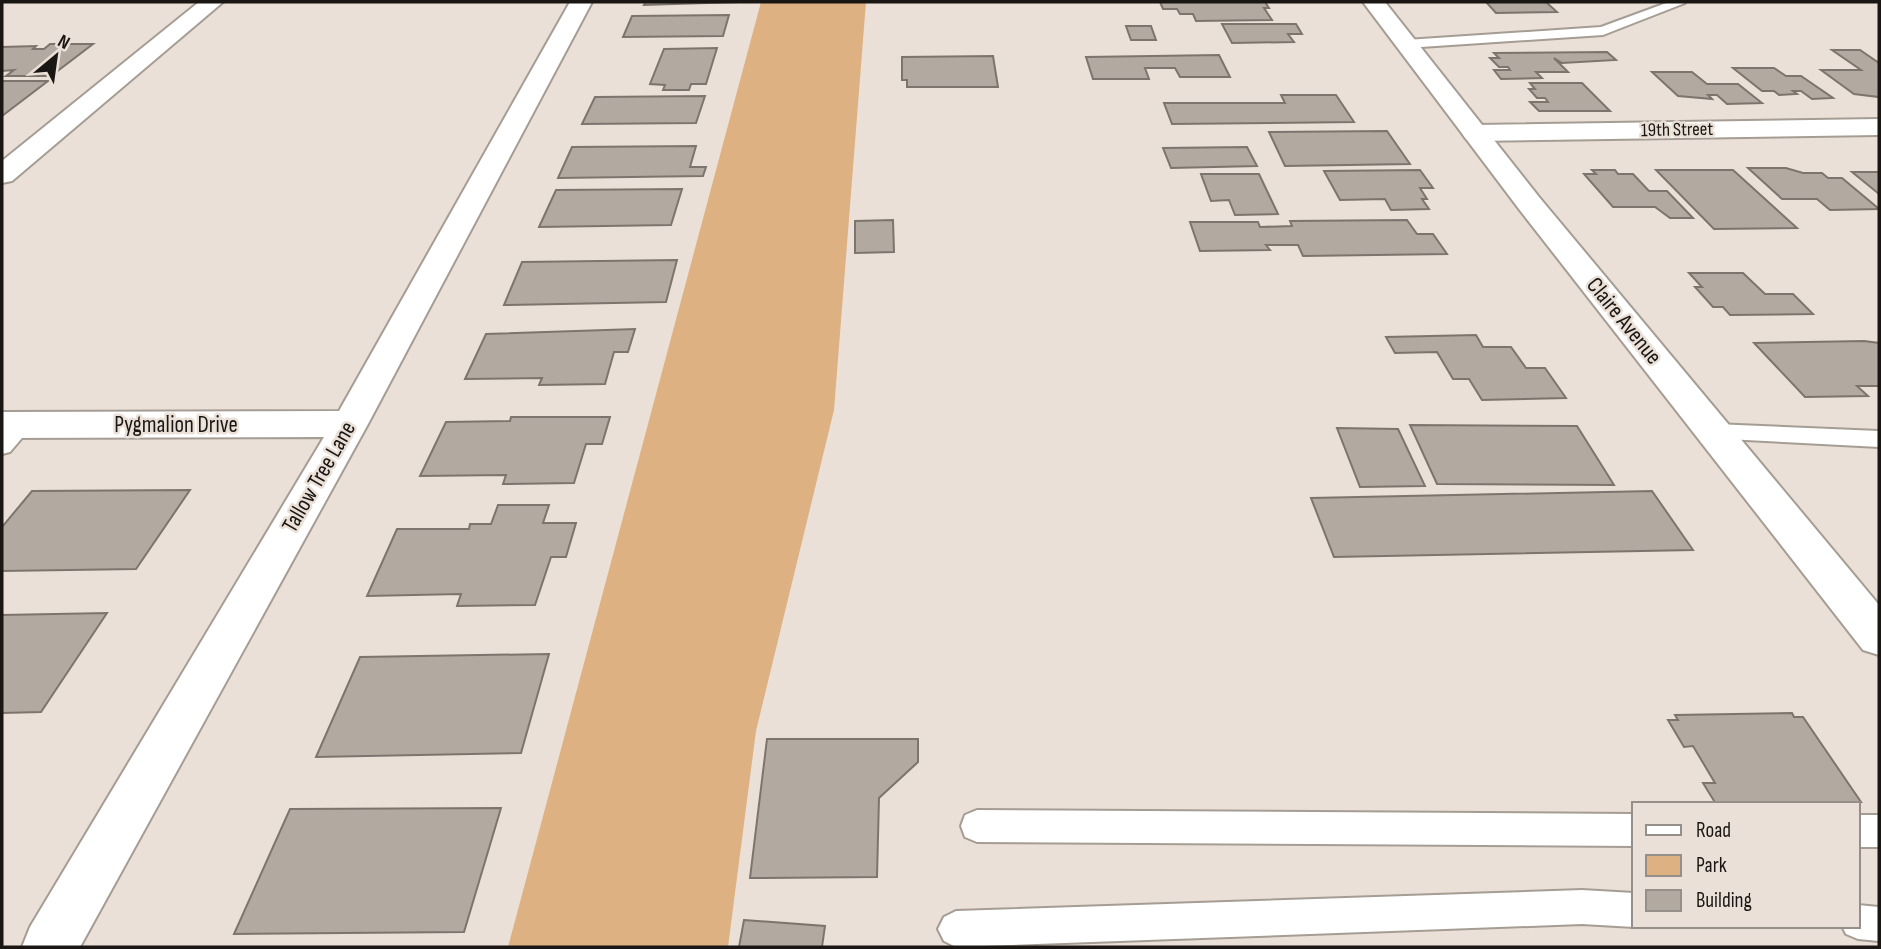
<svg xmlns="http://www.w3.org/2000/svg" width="1881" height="949" viewBox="0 0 1881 949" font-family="'Sofia Sans Condensed',sans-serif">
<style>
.green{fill:#deb183}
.building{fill:#b2a9a0;stroke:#7d756d;stroke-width:2}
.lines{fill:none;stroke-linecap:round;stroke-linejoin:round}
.service-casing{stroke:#a59d94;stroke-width:4}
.minor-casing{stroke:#a59d94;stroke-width:4}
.tertiary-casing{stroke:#a59d94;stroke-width:4}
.service{fill:#fff;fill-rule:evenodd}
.minor{fill:#fff;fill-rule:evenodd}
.tertiary{fill:#fff;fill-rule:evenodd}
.labels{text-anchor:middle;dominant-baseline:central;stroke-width:5;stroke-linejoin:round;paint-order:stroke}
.far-street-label{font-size:19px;fill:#191613;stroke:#eae0d7}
.street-label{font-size:23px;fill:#191613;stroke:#eae0d7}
</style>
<rect width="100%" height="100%" fill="#eae0d7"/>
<!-- green -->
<path class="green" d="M761 2H866L834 410 756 731 728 947H508Z"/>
<!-- building -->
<path class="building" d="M646 2H740L644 5Z
M1160 2H1265L1269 8H1264L1272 20 1196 21 1193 14H1180L1177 9H1163Z
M1486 2H1546L1557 12 1496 13Z
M729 15 723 36 623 37 632 16Z
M1222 24H1296L1302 34H1288L1294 42 1232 43Z
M1126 26H1151L1156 40H1131Z
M50 44H93L51 76H6L14 70 2 71V47L36 46 33 49H44Z
M717 48 706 84H691L689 90H663L665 85 650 84 664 49Z
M1832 50H1860L1879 63V97L1854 94 1821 70H1861Z
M1607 52 1616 60 1562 63 1554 58 1568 72H1536L1542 78 1501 79 1494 70H1510L1508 67H1499L1490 58H1499L1494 53Z
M1219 55 1230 77H1180L1175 68H1145L1149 79H1093L1086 57Z
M993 56 998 87H907V80H902V57Z
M1733 68H1774L1786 76H1801L1833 98 1812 99 1801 91H1793L1797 94 1779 95 1774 91H1762Z
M1652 72H1692L1707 84H1738L1762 103 1727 104 1717 95H1708L1712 99 1678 96Z
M2 81H48L2 116Z
M1530 83H1582L1610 111H1539L1530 102H1548L1545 98H1537L1529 89H1535Z
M1281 95H1336L1354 122 1172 124 1164 103H1285Z
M705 96 696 123 582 124 595 97Z
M1387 131 1410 164 1285 166 1269 132Z
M696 146 690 167H706L703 176 558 178 572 147Z
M1247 147 1257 166 1171 168 1163 148Z
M1748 168H1786L1803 173H1822L1828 178H1842L1879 209 1830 210 1817 199H1782Z
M1420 170 1433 188H1420L1427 199H1422L1429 209 1391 210 1385 199 1340 200 1324 171Z
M1592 170H1615L1618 174H1633L1649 191H1667L1693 218H1670L1655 207H1613L1584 174H1596Z
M1656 170H1733L1797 228 1714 229Z
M1852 172H1879V194Z
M1201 174H1259L1278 214 1235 215 1229 200 1211 201Z
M682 189 671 225 539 227 556 190Z
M893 220 894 252 855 253V221Z
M1407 220 1417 234H1433L1447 254 1303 256 1298 245H1266L1270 250 1200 251 1190 222H1258L1260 227 1292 226 1290 221Z
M677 260 666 302 504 305 522 262Z
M1689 273H1743L1765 294H1793L1813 314 1730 315 1723 307H1713L1695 287H1702Z
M635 329 628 352H614L605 384 539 385 542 378 465 379 486 334Z
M1476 335 1483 347H1511L1526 368H1545L1566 398 1482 400 1469 379H1453L1437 352 1395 353 1386 337Z
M1864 341 1879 343V386H1857L1868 396 1805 397 1754 343Z
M511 417H610L602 444H586L574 483 503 484 506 475 420 476 446 422 510 421Z
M1410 425 1577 426 1614 485 1437 484Z
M1337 428 1398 429 1425 486 1360 487Z
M190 490 136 569 2 571V527L32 491Z
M1652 491 1693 550 1334 557 1311 498Z
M498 505H549L543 523H576L566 557H551L535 605 457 606 461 594 367 596 397 529H469L470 524H491Z
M107 613 41 712 2 713V615Z
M549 654 521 753 316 757 360 657Z
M1792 713 1794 717H1803L1861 802 1716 804 1703 783H1715L1693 746 1684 747 1668 720H1678L1675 715Z
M767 739H918V762L879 798 877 877 750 878Z
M501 808 464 932 234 934 290 809Z
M744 920 825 926 822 947H739Z"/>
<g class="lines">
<!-- service casing -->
<g class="service-casing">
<path id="service" d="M1669 2 1685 3 1603 35 1406 48 1399 44 1406 40 1601 27Z
M21 417 29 419 33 425 10 452 2 454V431L13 419Z
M1714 424 1879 431V447L1706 438 1702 432 1706 426Z
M977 810 1634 814V846L977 842 965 837 961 826 965 815Z
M1858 815H1879V847H1858Z
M1582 890 1634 893V926H1637L1634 927 1582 924 956 947 944 941 938 929 944 917 956 911Z
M1858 905 1879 907V941L1858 939 1846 934 1842 926H1858Z"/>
</g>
<!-- minor casing -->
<g class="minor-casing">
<path id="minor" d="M199 2H223L12 181 2 183V161Z
M570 2H592L368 424 80 947H22L30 927 324 437 2 438V412L339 411Z
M1879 119V135L1475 141 1466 139 1462 133 1466 127 1475 125Z"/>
</g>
<!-- tertiary casing -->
<g class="tertiary-casing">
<path id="tertiary" d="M1363 2H1385L1539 197 1879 605V655L1863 650 1519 209Z"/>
</g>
<!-- service -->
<use href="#service" class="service"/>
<!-- minor -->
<use href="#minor" class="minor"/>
<!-- tertiary -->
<use href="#tertiary" class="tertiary"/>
</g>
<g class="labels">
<!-- far-street labels -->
<g class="far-street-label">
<text transform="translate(1677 130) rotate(-1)">19th Street</text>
</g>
<!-- street labels -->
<g class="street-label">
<text transform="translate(1624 321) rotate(51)">Claire Avenue</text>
<text x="176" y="425">Pygmalion Drive</text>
<text transform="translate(319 477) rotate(-60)">Tallow Tree Lane</text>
</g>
</g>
<!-- border -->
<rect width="1881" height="949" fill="none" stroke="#191613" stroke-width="7"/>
<!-- legend -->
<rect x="1632" y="802" width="228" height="126" fill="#eae0d7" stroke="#968f89" stroke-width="2"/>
<rect x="1646" y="825" width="35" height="10" fill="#ffffff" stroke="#968f89" stroke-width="2"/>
<text x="1696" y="837" font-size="21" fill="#191613">Road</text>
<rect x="1646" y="855" width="35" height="21" fill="#deb183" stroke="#968f89" stroke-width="2"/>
<text x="1696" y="872" font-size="21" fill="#191613">Park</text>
<rect x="1646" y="890" width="35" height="21" fill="#b2a9a0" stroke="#968f89" stroke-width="2"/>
<text x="1696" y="907" font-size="21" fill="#191613">Building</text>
<!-- north arrow -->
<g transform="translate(56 56) rotate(29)" stroke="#eae0d7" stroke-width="5" paint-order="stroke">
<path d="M0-5L12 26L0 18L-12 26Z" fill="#191613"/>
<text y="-10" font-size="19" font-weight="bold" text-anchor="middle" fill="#191613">N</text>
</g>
</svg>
